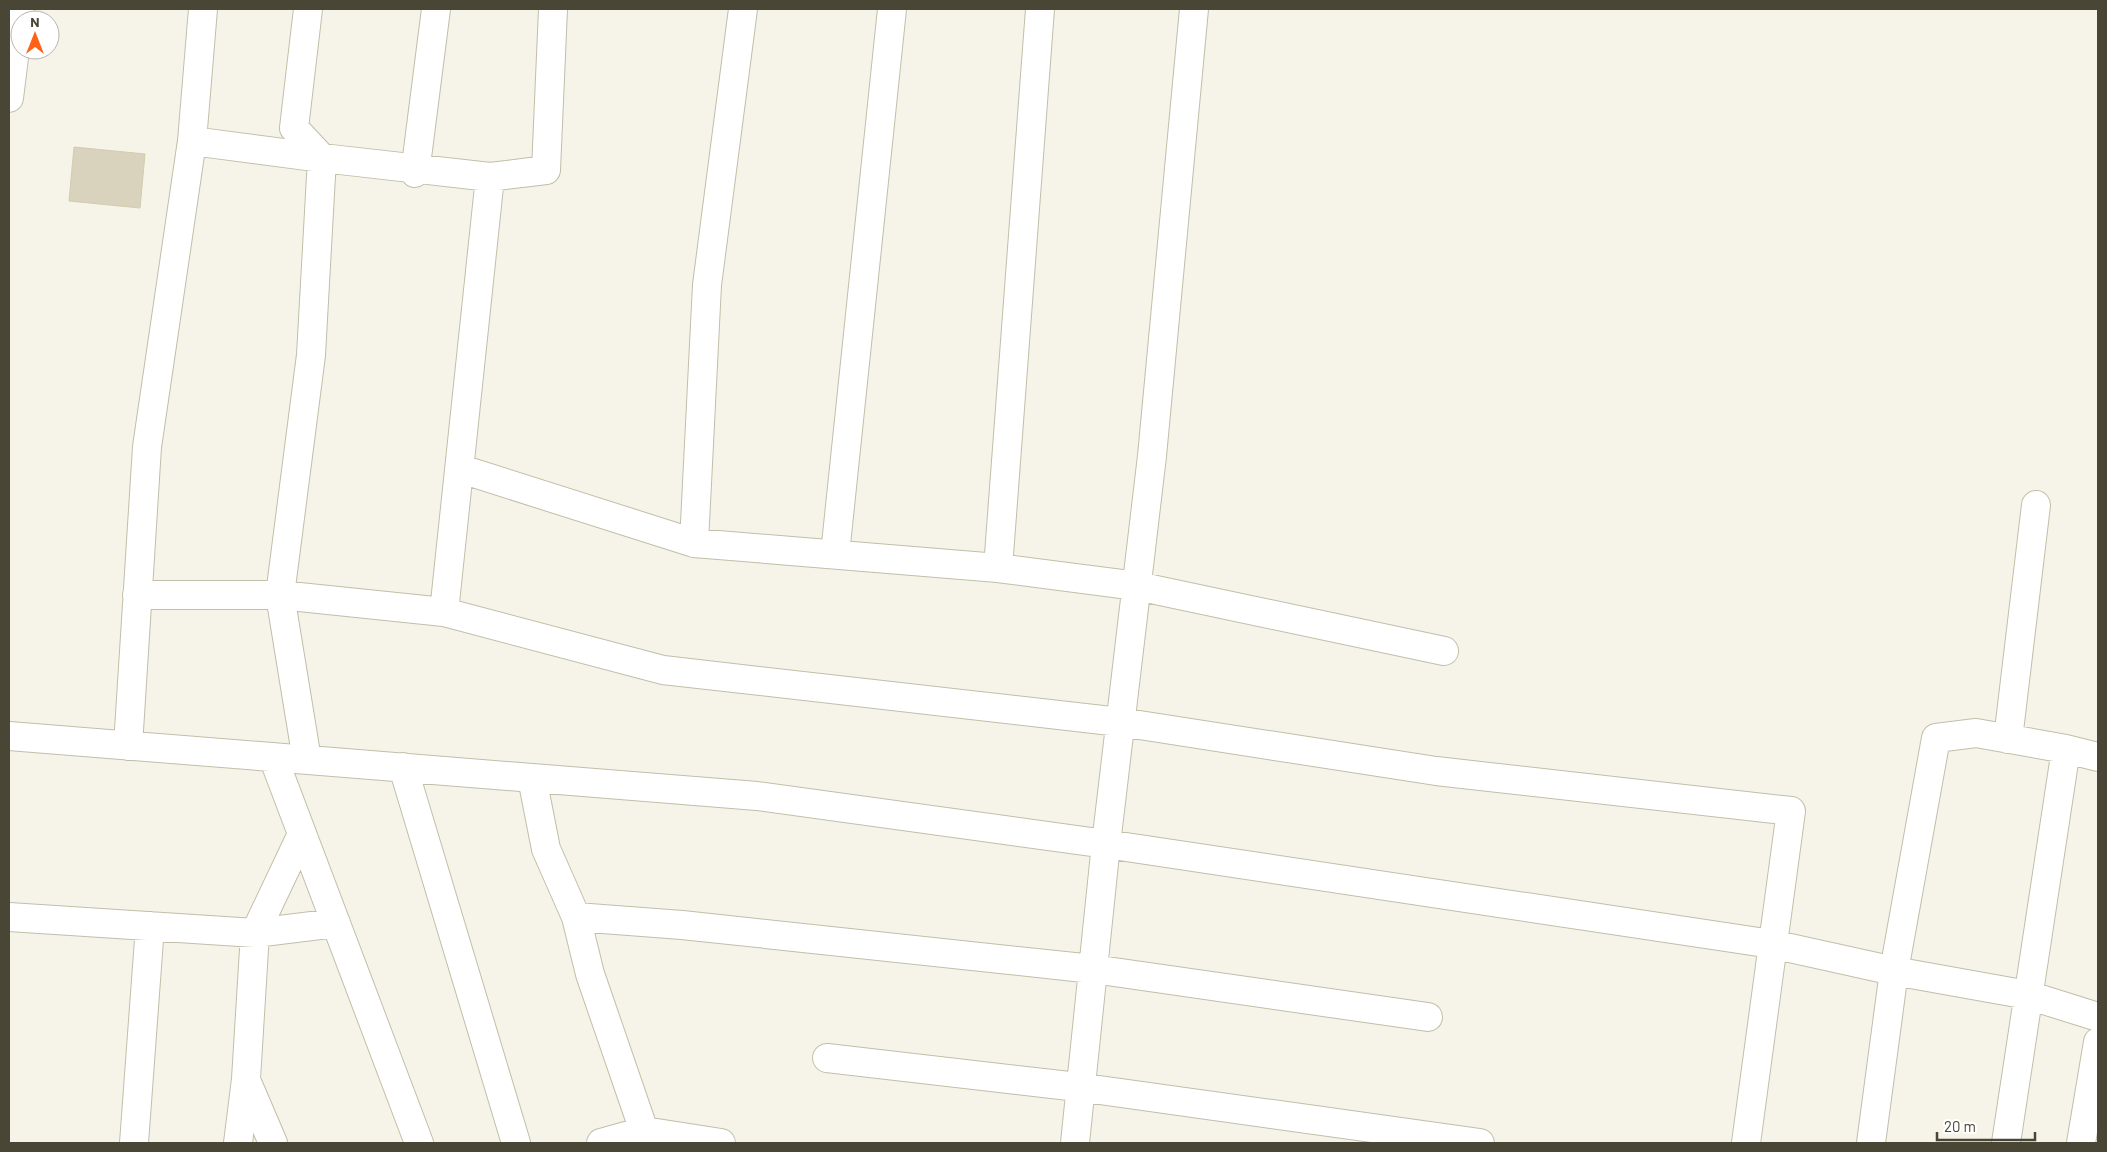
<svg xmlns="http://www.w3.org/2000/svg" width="2107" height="1152" viewBox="0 0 2107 1152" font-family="Barlow,sans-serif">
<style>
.building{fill:#d9d2bc;stroke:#d4ccae}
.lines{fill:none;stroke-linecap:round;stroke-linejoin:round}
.minor-casing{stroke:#c2bea9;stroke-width:30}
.minor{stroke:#fff;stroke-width:28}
</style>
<rect width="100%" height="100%" fill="#f6f4e8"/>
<!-- building -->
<path class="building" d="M74 147 145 154 140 208 69 201Z"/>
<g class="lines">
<!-- minor casing -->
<g class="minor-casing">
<path id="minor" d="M203 9 192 141 322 158 490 177 444 612 280 595 307 760
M1194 9 1152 456 1106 844 1772 944 1894 971 2028 995 2098 1017
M9 98 20 9
M415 173 436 9
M490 177 546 170 553 9
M461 469 694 543 998 568 1040 9
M694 543 707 285 743 9
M835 554 892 9
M998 568 1137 586 1444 651
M137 595H280L311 355 322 158 294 128 308 9
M444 612 663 670 1120 722 1436 771 1791 811 1746 1143
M9 736 757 796 1106 844 1075 1143
M2008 739 2036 505
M128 746 147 447 192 141
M273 757 419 1143
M403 767 516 1143
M532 778 546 849 576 917 590 974 644 1131
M9 917 255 933 336 923
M576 917 682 925 1093 969 1428 1017
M827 1058 1078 1087 1480 1143
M246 1080 273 1143
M134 1143 150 926
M238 1143 246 1079 255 933 302 834
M601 1143 644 1131 721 1143
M1871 1143 1894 971 1936 738 1976 733 2066 749 2098 757
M2006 1143 2066 749
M2081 1143 2098 1042"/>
</g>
<!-- minor -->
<use href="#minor" class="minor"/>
</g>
<!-- border -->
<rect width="2107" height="1152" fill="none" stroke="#4a4635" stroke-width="20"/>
<!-- north arrow -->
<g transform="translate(35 35)"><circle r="24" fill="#ffffff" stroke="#b7b5ae"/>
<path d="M0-4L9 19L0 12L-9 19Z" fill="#ff6116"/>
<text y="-8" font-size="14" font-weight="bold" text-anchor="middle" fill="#4a4635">N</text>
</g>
<!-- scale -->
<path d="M1937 1132v8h98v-8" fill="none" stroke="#4a4635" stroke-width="2.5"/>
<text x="1944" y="1132" font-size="15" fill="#4a4635" stroke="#ffffff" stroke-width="4" paint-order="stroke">20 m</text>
</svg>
